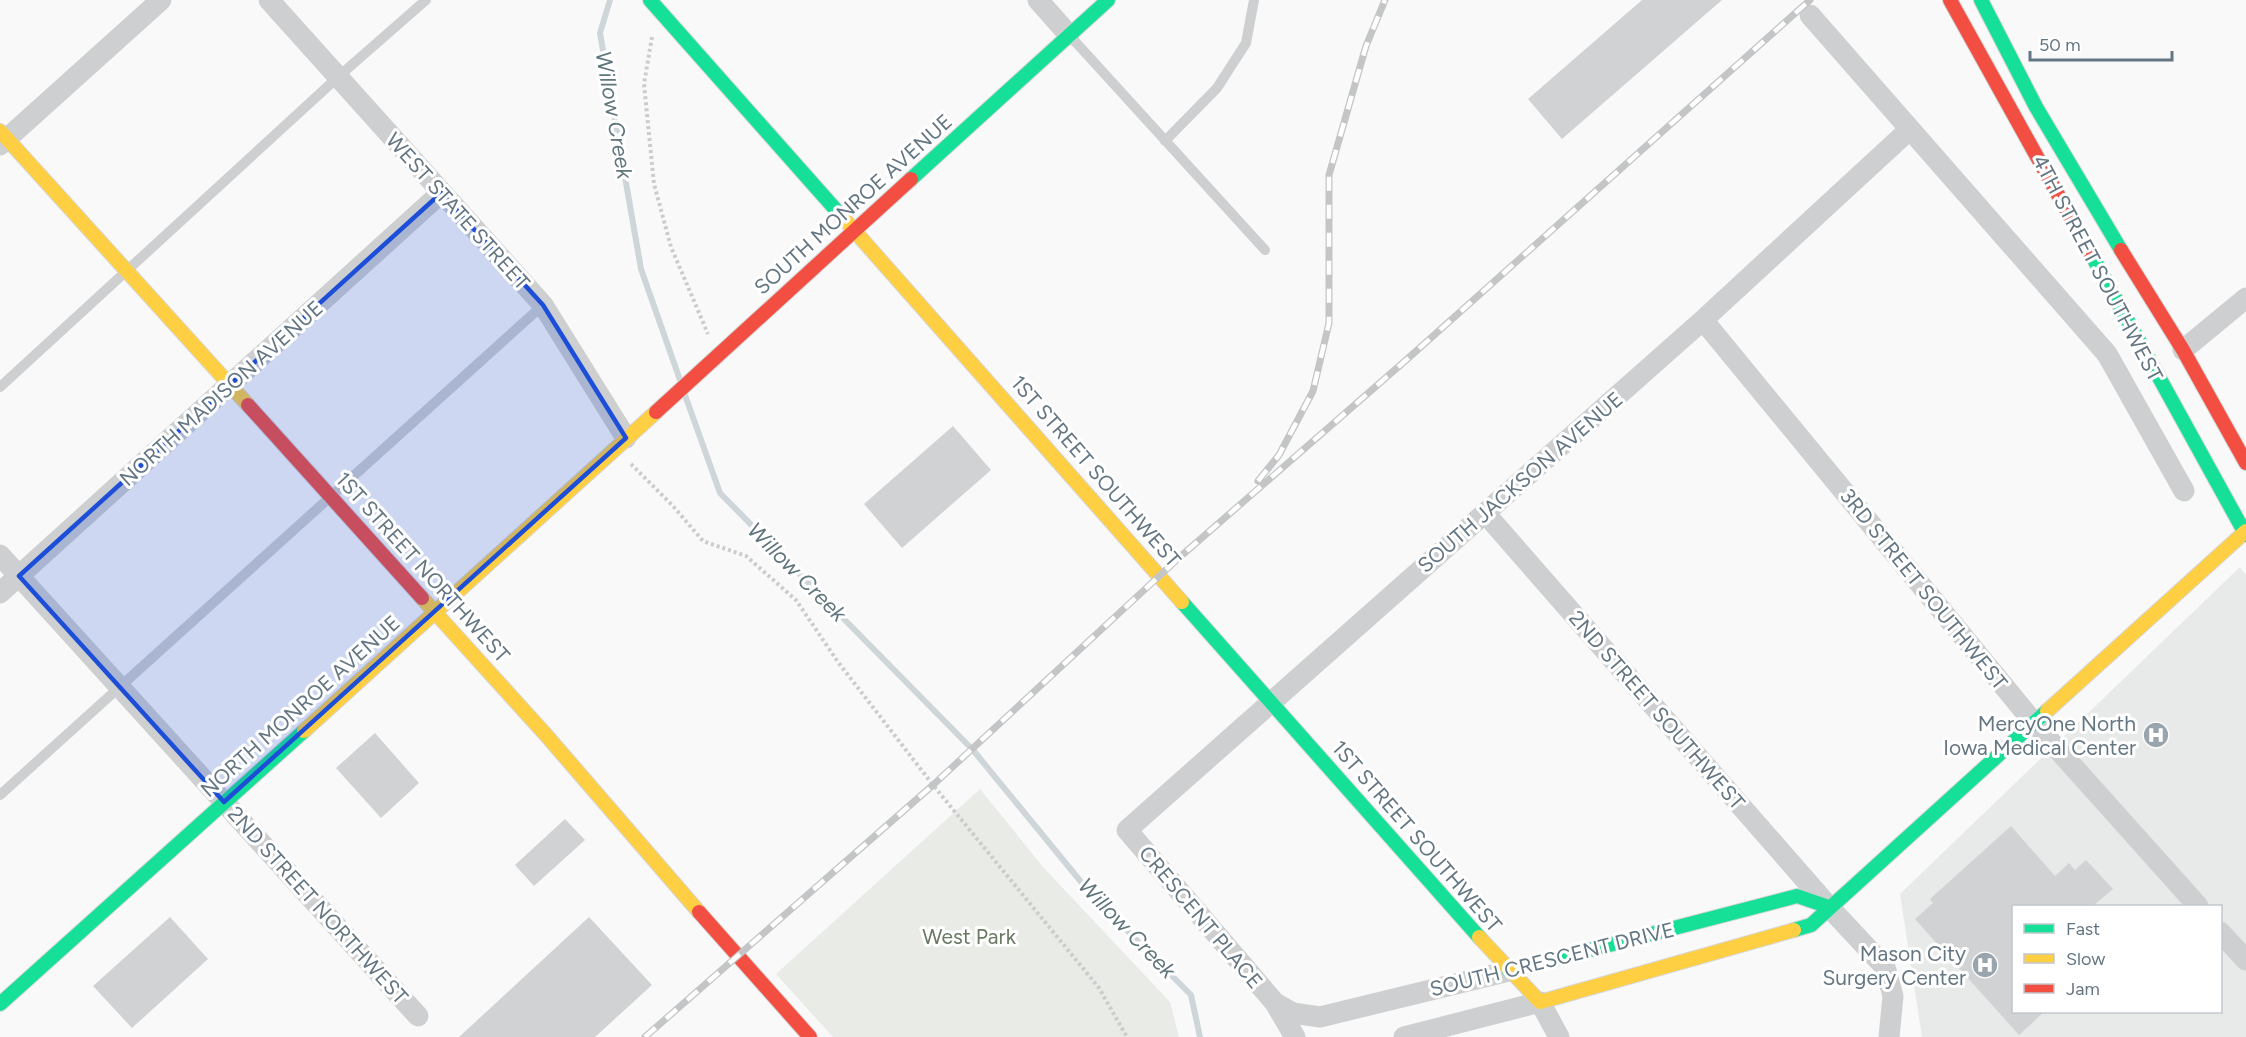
<svg xmlns="http://www.w3.org/2000/svg" width="2246" height="1037" viewBox="0 0 2246 1037" font-family="Figtree,sans-serif">
<style>
.built{fill:#e8e9e9;fill-rule:evenodd}
.green{fill:#e8ebe6}
.lines{fill:none;stroke-linecap:round;stroke-linejoin:round}
.stream{stroke:#ced6d9;stroke-width:6}
.building{fill:#d0d2d3}
.fast-casing{stroke:#d5d6d7;stroke-width:16}
.slow-casing{stroke:#d5d6d7;stroke-width:16}
.jam-casing{stroke:#d5d6d7;stroke-width:16}
.path{stroke:#cbcccd;stroke-width:4;stroke-dasharray:3 3;stroke-linecap:butt}
.lane{stroke:#cecfd0;stroke-width:10}
.street{stroke:#cecfd0;stroke-width:21}
.fast{stroke:#16e098;stroke-width:14}
.slow{stroke:#ffcf43;stroke-width:14}
.jam{stroke:#f24e42;stroke-width:14}
.rail-casing{stroke:#c3c5c6;stroke-width:7}
.rail{stroke:#fff;stroke-width:4.5;stroke-dasharray:14;stroke-linecap:butt}
.marked{fill:#1d4ed8;fill-opacity:0.2;stroke:#1d4ed8;stroke-width:4.5;stroke-linejoin:round}
.labels{text-anchor:middle;dominant-baseline:central;stroke-width:6;stroke-linejoin:round;paint-order:stroke}
.street-label{font-size:21px;fill:#657683;stroke:#fff}
.poi-label{font-size:21px;fill:#657683;stroke:#fff;text-anchor:end}
.park-label{font-size:21px;fill:#687a64;stroke:#fff}
.water-label{font-size:22px;font-style:italic;fill:#60757c;stroke:#fff}
</style>
<rect width="100%" height="100%" fill="#f9f9f9"/>
<!-- built -->
<path class="built" d="M2240 567 2246 575V1037H1922L1900 894ZM2014 906H2220V1012H2014Z"/>
<!-- green -->
<path class="green" d="M980 789 1043 867 1170 1002 1179 1037H833L776 974Z"/>
<g class="lines">
<!-- stream -->
<path class="stream" d="M610 0 600 33 641 269 680 380
M685 395 720 493 973 750 1091 894 1191 995 1200 1037"/>
</g>
<!-- building -->
<path class="building" d="M1642 0H1722L1562 139 1528 99Z
M953 426 991 470 902 548 864 504Z
M375 733 419 783 381 818 336 768Z
M565 819 585 840 534 886 515 865Z
M2011 826 2055 876 2069 863 2075 870 2086 860 2113 889 2093 906H2013V1011H2045L2019 1035 1915 919 1933 903 1930 899Z
M170 917 208 959 132 1028 93 986Z
M589 917 652 985 595 1037H459Z"/>
<g class="lines">
<!-- fast casing -->
<g class="fast-casing">
<path id="fast" d="M650 0 844 219
M1981 0 2036 107 2121 250
M911 179 1108 0
M2091 254 2246 535
M1182 602 1479 937
M1794 930 1811 925 2047 711
M1509 971 1797 896 1829 907
M0 1004 304 731"/>
</g>
<!-- slow casing -->
<g class="slow-casing">
<path id="slow" d="M0 131 248 405
M844 219 1182 602
M422 598 546 735 699 912
M2047 711 2246 531
M304 731 656 412
M1479 937 1540 1002 1794 930"/>
</g>
<!-- jam casing -->
<g class="jam-casing">
<path id="jam" d="M1950 0 2091 254
M2121 250 2183 350 2246 463
M248 405 422 598
M656 412 911 179
M699 912 810 1037"/>
</g>
<!-- path -->
<path class="path" d="M652 37 644 84 654 184 671 247 708 334
M631 464 673 506 703 541 746 556 796 600 838 662 933 785 1099 988 1127 1037"/>
<!-- lane -->
<path class="lane" d="M1071 37 1265 250
M1165 141 1217 88 1246 43 1254 0
M0 387 338 77 426 0
M0 795 543 305"/>
<!-- street -->
<path class="street" d="M269 0 543 305 626 438
M1038 0 1069 35
M1810 15 2107 354 2184 491
M0 145 161 0
M1703 320 2035 724 2198 906
M2183 350 2246 298
M1485 513 1829 907 1885 967 1893 996 1889 1037
M0 555 418 1016
M0 593 441 193
M2220 932 2246 960
M1275 1003 1293 1013 1320 1017 1509 971
M1295 1037 1275 1003 1127 830 1703 320 1909 130
M1404 1037 1540 1002 1559 1037"/>
<!-- fast -->
<use href="#fast" class="fast"/>
<!-- slow -->
<use href="#slow" class="slow"/>
<!-- jam -->
<use href="#jam" class="jam"/>
<!-- rail casing -->
<g class="rail-casing">
<path id="rail" d="M1258 481 1279 455 1313 391 1329 323V175L1366 46 1385 0
M645 1037 933 785 1181 556 1405 361 1810 0"/>
</g>
<!-- rail -->
<use href="#rail" class="rail"/>
</g>
<!-- marked area -->
<path class="marked" d="M441 193 543 305 626 438 224 802 19 576Z"/>
<!-- icons -->
<defs>
<g id="hospital-disc" transform="scale(1.35)"><circle r="9.5" fill="#99a4ac" stroke="#fff"/><path d="M-5-5h3v3.5h4V-5h3V5h-3V1.5h-4V5h-3Z" fill="#fff"/></g>
</defs>
<g fill-rule="evenodd">
<use href="#hospital-disc" x="2156" y="735"/>
<use href="#hospital-disc" x="1985" y="965"/>
</g>
<g class="labels">
<!-- street labels -->
<g class="street-label">
<text transform="translate(853 204) rotate(-42)">SOUTH MONROE AVENUE</text>
<text transform="translate(458 211) rotate(48)">WEST STATE STREET</text>
<text transform="translate(2098 268) rotate(62)">4TH STREET SOUTHWEST</text>
<text transform="translate(221 393) rotate(-42)">NORTH MADISON AVENUE</text>
<text transform="translate(1096 471) rotate(49)">1ST STREET SOUTHWEST</text>
<text transform="translate(1520 482) rotate(-41)">SOUTH JACKSON AVENUE</text>
<text transform="translate(423 567) rotate(48)">1ST STREET NORTHWEST</text>
<text transform="translate(1924 589) rotate(51)">3RD STREET SOUTHWEST</text>
<text transform="translate(300 706) rotate(-42)">NORTH MONROE AVENUE</text>
<text transform="translate(1657 710) rotate(49)">2ND STREET SOUTHWEST</text>
<text transform="translate(1417 836) rotate(49)">1ST STREET SOUTHWEST</text>
<text transform="translate(318 905) rotate(48)">2ND STREET NORTHWEST</text>
<text transform="translate(1201 917) rotate(50)">CRESCENT PLACE</text>
<text transform="translate(1552 959) rotate(-14)">SOUTH CRESCENT DRIVE</text>
</g>
<!-- poi labels -->
<g class="poi-label">
<text x="2136" y="723">MercyOne North<tspan x="2136" dy="24">Iowa Medical Center</tspan></text>
<text x="1966" y="953">Mason City<tspan x="1966" dy="24">Surgery Center</tspan></text>
</g>
<!-- park labels -->
<g class="park-label">
<text x="969" y="936">West Park</text>
</g>
<!-- water labels -->
<g class="water-label">
<text transform="translate(614 115) rotate(80)">Willow Creek</text>
<text transform="translate(797 572) rotate(45)">Willow Creek</text>
<text transform="translate(1127 928) rotate(46)">Willow Creek</text>
</g>
</g>
<!-- legend -->
<rect x="2012" y="905" width="210" height="108" fill="#ffffff" stroke="#c1c8cd" stroke-width="1.5"/>
<rect x="2024" y="924" width="30" height="9" fill="#16e098" stroke="#c1c8cd" stroke-width="1.5"/>
<text x="2066" y="935" font-size="18" fill="#657683">Fast</text>
<rect x="2024" y="954" width="30" height="9" fill="#ffcf43" stroke="#c1c8cd" stroke-width="1.5"/>
<text x="2066" y="965" font-size="18" fill="#657683">Slow</text>
<rect x="2024" y="984" width="30" height="9" fill="#f24e42" stroke="#c1c8cd" stroke-width="1.5"/>
<text x="2066" y="995" font-size="18" fill="#657683">Jam</text>
<!-- scale -->
<path d="M2030 51v9h142v-9" fill="none" stroke="#657683" stroke-width="3"/>
<text x="2039" y="51" font-size="18" fill="#657683" stroke="#ffffff" stroke-width="4.5" paint-order="stroke">50 m</text>
</svg>
